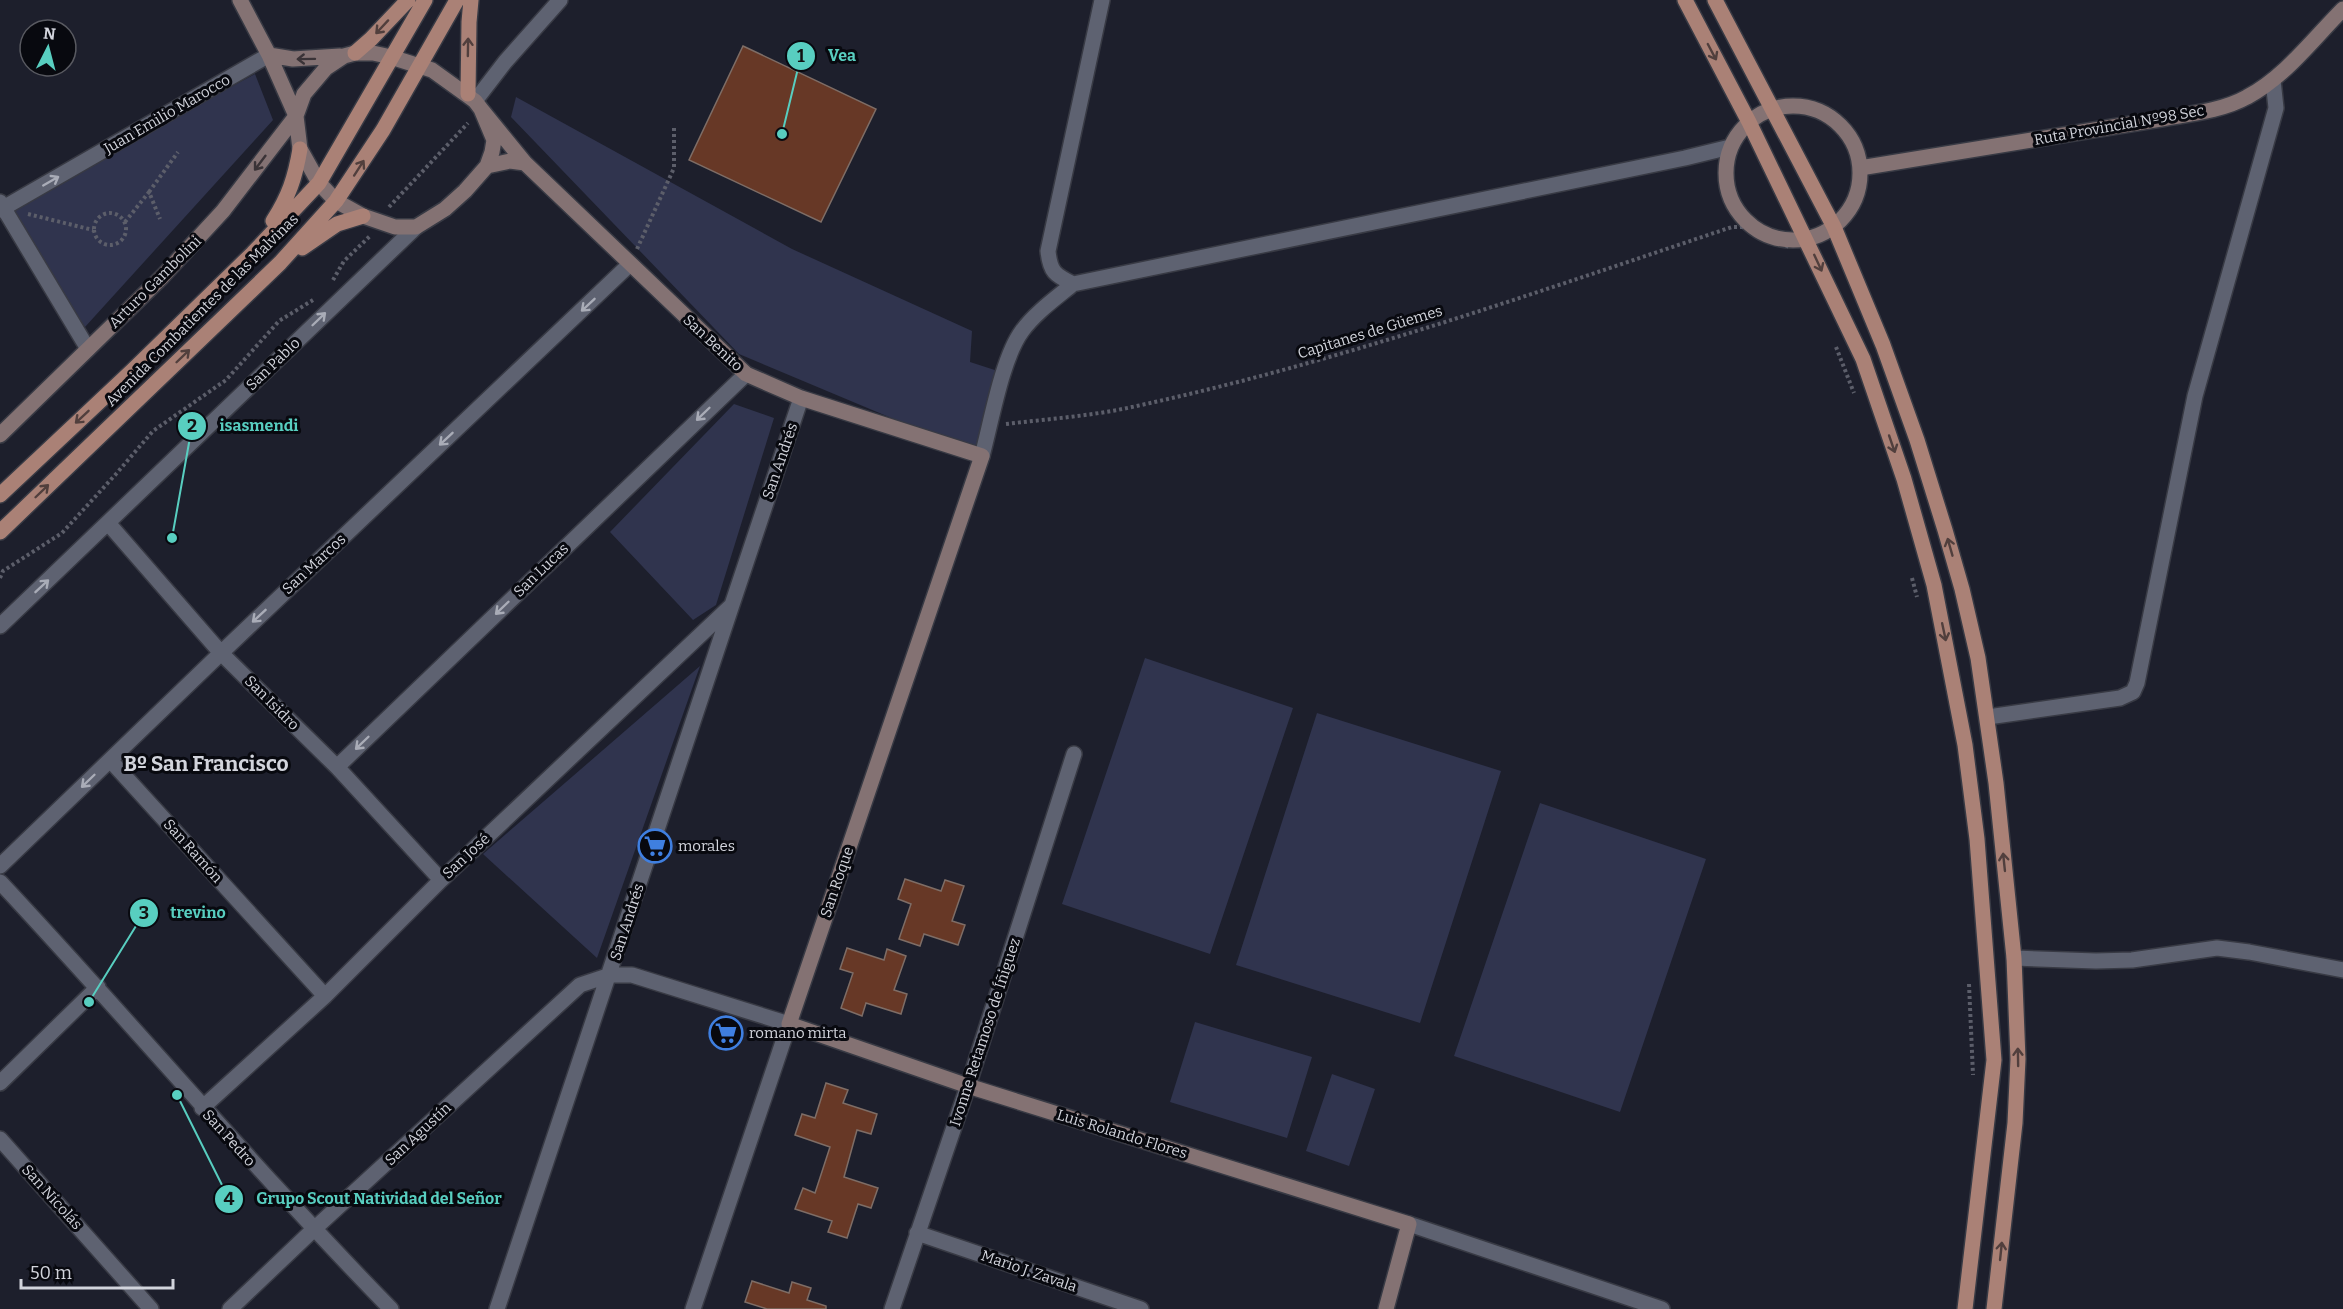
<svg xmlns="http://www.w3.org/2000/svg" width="2343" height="1309" viewBox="0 0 2343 1309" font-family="Bitter,serif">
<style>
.green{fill:#30344e}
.building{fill:#673826;stroke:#7e6d66;stroke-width:1.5}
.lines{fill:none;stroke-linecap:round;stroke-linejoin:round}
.street-casing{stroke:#383a44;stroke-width:18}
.secondary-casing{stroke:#383a44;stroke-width:18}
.primary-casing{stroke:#383a44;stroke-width:18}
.path{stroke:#5c5e6a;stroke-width:4;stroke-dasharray:3 3;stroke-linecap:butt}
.street{stroke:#5e6271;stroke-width:15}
.secondary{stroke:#847273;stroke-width:15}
.primary{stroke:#aa8176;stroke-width:15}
.oneway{stroke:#513f3d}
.oneway2{stroke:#3a3337}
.oneway3{stroke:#a9acb7}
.labels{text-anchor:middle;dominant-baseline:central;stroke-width:6;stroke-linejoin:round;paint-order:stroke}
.street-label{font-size:15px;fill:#d2d4dc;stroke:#08090f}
.poi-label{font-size:15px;fill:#d2d4dc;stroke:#08090f;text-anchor:start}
.district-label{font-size:21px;font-weight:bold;fill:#d2d4dc;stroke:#08090f}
.leader{fill:none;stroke:#58cec0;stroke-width:2}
.callout-dot{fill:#58cec0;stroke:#08090f;stroke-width:2}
.mark-label{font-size:18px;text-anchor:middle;font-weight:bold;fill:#111}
.callout-label{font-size:16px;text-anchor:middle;font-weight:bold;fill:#58cec0;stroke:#08090f;stroke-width:6;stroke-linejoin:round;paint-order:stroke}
</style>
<rect width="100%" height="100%" fill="#1d1f2c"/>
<!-- green -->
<path class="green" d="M255 74 273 120 85 327 4 209Z
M516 97 792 249 972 331 970 362 1004 373 982 456 739 354 511 117Z
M734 404 774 418 716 605 693 620 610 532Z
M1145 658 1293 708 1210 954 1062 904Z
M700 666 597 958 483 854Z
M1317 713 1501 771 1420 1023 1236 965Z
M1540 803 1706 859 1620 1112 1454 1056Z
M1195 1022 1312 1057 1287 1138 1170 1102Z
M1332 1074 1375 1089 1349 1166 1306 1151Z"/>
<!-- building -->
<path class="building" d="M743 46 876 109 821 222 689 160Z
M905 879 941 891 945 880 964 886 952 921 965 925 958 945 924 934 920 946 899 939 911 904 898 899Z
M847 948 884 960 887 949 906 956 894 990 907 994 901 1014 866 1003 862 1016 841 1008 853 973 840 969Z
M826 1083 848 1090 843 1103 877 1114 871 1134 857 1130 844 1177 878 1188 871 1208 858 1204 847 1238 828 1232 832 1221 795 1209 803 1188 815 1193 830 1147 795 1135 802 1114 815 1118Z
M752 1281 789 1293 792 1282 811 1288 807 1300 826 1306V1309H767L745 1302Z"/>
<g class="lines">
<!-- street casing -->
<g class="street-casing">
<path id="street" d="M475 101 505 62 560 0
M0 202 88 349
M0 210 269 55
M1073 284 1685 158 1730 147
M982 456C991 423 1002 358 1022 331 1035 313 1056 298 1073 284 1055 275 1050 272 1048 251L1102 0
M108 523 221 653 337 767 441 880
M0 626 416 227
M1988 717 2120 698 2133 692 2137 683 2195 396 2276 108 2273 80
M110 760 325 996
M337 767 746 374
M0 866 221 653 630 264
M0 882C132 1023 256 1171 391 1309
M2014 958 2096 961 2132 960 2217 948 2249 952 2343 970
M0 1083 98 987
M202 1108 325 996 441 880 731 606
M0 1139 151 1309
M1409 1224 1662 1309
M917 1233 1141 1309
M230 1309 313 1230 580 985 610 975H632L789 1024 693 1309
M497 1309 801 398
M892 1309 968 1086 1074 754"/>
</g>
<!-- secondary casing -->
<g class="secondary-casing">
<path id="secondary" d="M240 0 269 55 296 116
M355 53H373L391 57 432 70 475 101 481 109 494 140 492 152 487 166 465 191 445 209 416 227H395L363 216 336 201 319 183 300 149 296 116 304 94 326 68 344 56Z
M269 55 293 59 340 56
M1726 173a67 67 0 1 1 134 0a67 67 0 1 1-134 0Z
M481 109 525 163 746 374 801 398 982 456 789 1024 968 1086 1409 1224 1386 1309
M487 166 510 161 525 163
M1860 168 2161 119C2189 114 2222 111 2247 97 2285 77 2313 39 2343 9
M0 435 162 277 223 211 296 116"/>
</g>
<!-- primary casing -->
<g class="primary-casing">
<path id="primary" d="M1685 0 1749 122 1863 359 1904 479 1934 585 1965 745 1977 839 1994 1060 1965 1309
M1715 0 1834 227 1883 345 1917 440 1945 530 1962 589 1978 658 1996 783 2014 958 2018 1059 2015 1123 1994 1309
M355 53 371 39 408 0
M468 94 469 22 471 0
M273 221C289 196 295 178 300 149
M302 248 337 224 363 216
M0 495 133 370 253 253 319 183 425 0
M0 532 280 263 336 201 383 130 457 0"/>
</g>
<!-- path -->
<path class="path" d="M149 192 178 152
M389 207 468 123
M94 229a16 16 0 1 1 32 0a16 16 0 1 1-32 0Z
M28 214 93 230
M125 222 149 192 160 219
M1770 237 1789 247
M637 249 674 168V126
M333 280 344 261 370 236
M1836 347 1854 393
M1006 424C1048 419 1091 416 1132 407 1337 363 1534 293 1732 227H1752
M0 578 3 571 62 533 116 474 153 431 226 380 279 321 313 300
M1912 578 1917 597
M1969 984 1973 1075"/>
<!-- street -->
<use href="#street" class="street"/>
<!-- secondary -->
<use href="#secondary" class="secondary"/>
<!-- primary -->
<use href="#primary" class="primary"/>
</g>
<!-- one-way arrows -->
<defs><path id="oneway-shaft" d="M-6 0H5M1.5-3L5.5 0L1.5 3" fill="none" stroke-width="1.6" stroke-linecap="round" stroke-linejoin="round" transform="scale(1.5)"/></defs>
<g class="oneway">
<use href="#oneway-shaft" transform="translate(382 27) rotate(133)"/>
<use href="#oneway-shaft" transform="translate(468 47) rotate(-89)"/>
<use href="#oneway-shaft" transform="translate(1712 52) rotate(62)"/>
<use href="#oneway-shaft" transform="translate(359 168) rotate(-57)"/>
<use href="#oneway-shaft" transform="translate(1818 263) rotate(65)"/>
<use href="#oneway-shaft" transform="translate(183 356) rotate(-44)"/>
<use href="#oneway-shaft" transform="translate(82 417) rotate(137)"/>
<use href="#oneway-shaft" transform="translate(1892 444) rotate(71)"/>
<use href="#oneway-shaft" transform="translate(42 491) rotate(-44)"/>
<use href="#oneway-shaft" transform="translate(1950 547) rotate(-106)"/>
<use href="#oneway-shaft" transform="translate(1944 632) rotate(78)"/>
<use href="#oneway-shaft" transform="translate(2004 862) rotate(-96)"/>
<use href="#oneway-shaft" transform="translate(2018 1057) rotate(-91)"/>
<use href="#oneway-shaft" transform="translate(2001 1251) rotate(-84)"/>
</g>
<g class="oneway2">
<use href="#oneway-shaft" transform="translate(306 59) rotate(179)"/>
<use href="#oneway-shaft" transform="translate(260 163) rotate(127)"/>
</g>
<g class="oneway3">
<use href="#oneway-shaft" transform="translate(51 181) rotate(-30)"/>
<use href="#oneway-shaft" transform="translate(588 305) rotate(137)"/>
<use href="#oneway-shaft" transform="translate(319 319) rotate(-44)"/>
<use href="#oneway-shaft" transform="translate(703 414) rotate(136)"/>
<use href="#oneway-shaft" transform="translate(446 439) rotate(137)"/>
<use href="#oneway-shaft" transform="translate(42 586) rotate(-43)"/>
<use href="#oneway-shaft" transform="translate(502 608) rotate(136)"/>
<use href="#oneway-shaft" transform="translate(259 616) rotate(137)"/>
<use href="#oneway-shaft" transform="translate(362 743) rotate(136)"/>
<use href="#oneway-shaft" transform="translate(88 781) rotate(136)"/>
</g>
<!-- icons -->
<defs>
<g id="supermarket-ring" transform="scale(1.725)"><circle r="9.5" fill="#08090f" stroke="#3f7fe0" stroke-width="1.5"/><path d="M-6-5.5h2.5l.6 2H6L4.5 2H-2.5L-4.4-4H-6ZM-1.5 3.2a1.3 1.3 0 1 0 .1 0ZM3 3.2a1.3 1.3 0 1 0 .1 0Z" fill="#3f7fe0"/></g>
</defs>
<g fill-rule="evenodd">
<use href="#supermarket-ring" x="655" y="846"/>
<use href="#supermarket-ring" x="726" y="1033"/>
</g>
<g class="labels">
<!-- street labels -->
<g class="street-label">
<text transform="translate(167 114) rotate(-30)">Juan Emilio Marocco</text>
<text transform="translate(2119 125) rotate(-10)">Ruta Provincial Nº98 Sec</text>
<text transform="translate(155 282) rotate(-45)">Arturo Gambolini</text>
<text transform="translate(202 310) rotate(-45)">Avenida Combatientes de las Malvinas</text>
<text transform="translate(1370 332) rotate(-17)">Capitanes de Güemes</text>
<text transform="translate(713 343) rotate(43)">San Benito</text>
<text transform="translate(273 364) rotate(-44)">San Pablo</text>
<text transform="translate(780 461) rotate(-71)">San Andrés</text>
<text transform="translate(314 564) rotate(-43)">San Marcos</text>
<text transform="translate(541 570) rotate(-44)">San Lucas</text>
<text transform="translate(272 703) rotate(45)">San Isidro</text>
<text transform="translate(193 851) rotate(48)">San Ramón</text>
<text transform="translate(466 856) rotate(-43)">San José</text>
<text transform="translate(837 882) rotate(-71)">San Roque</text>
<text transform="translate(627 922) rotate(-72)">San Andrés</text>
<text transform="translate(985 1032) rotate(-72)">Ivonne Retamoso de Íñiguez</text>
<text transform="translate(418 1134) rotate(-43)">San Agustín</text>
<text transform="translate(1122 1134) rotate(17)">Luis Rolando Flores</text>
<text transform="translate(229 1138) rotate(48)">San Pedro</text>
<text transform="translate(52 1197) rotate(48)">San Nicolás</text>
<text transform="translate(1029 1271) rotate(19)">Mario J. Zavala</text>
</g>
<!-- poi labels -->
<g class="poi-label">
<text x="678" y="846">morales</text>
<text x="749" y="1033">romano mirta</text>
</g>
<!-- district labels -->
<g class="district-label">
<text x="206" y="764">Bº San Francisco</text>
</g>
</g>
<!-- callouts -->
<path class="leader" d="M782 134L801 56M172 538L192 426M89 1002L144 913M177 1095L229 1199"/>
<g class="callout-dot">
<circle cx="782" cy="134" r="6"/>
<circle cx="172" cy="538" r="6"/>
<circle cx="89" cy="1002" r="6"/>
<circle cx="177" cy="1095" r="6"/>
<circle cx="801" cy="56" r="15"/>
<circle cx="192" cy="426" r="15"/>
<circle cx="144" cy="913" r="15"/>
<circle cx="229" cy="1199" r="15"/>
</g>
<g class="mark-label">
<text x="801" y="62">1</text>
<text x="192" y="432">2</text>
<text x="144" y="919">3</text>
<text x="229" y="1205">4</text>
</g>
<g class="callout-label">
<text x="842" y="61">Vea</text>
<text x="259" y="431">isasmendi</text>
<text x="198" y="918">trevino</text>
<text x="379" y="1204">Grupo Scout Natividad del Señor</text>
</g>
<!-- north arrow -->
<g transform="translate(48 48) rotate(6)"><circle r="28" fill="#08090f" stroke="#595a61" stroke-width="1.5"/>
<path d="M0-4.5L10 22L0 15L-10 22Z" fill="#58cec0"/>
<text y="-9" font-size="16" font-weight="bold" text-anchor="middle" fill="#d2d4dc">N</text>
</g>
<!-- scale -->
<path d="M21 1279v9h152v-9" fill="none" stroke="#d2d4dc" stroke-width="3"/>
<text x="30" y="1279" font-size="18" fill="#d2d4dc" stroke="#08090f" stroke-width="4.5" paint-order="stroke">50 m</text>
</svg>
